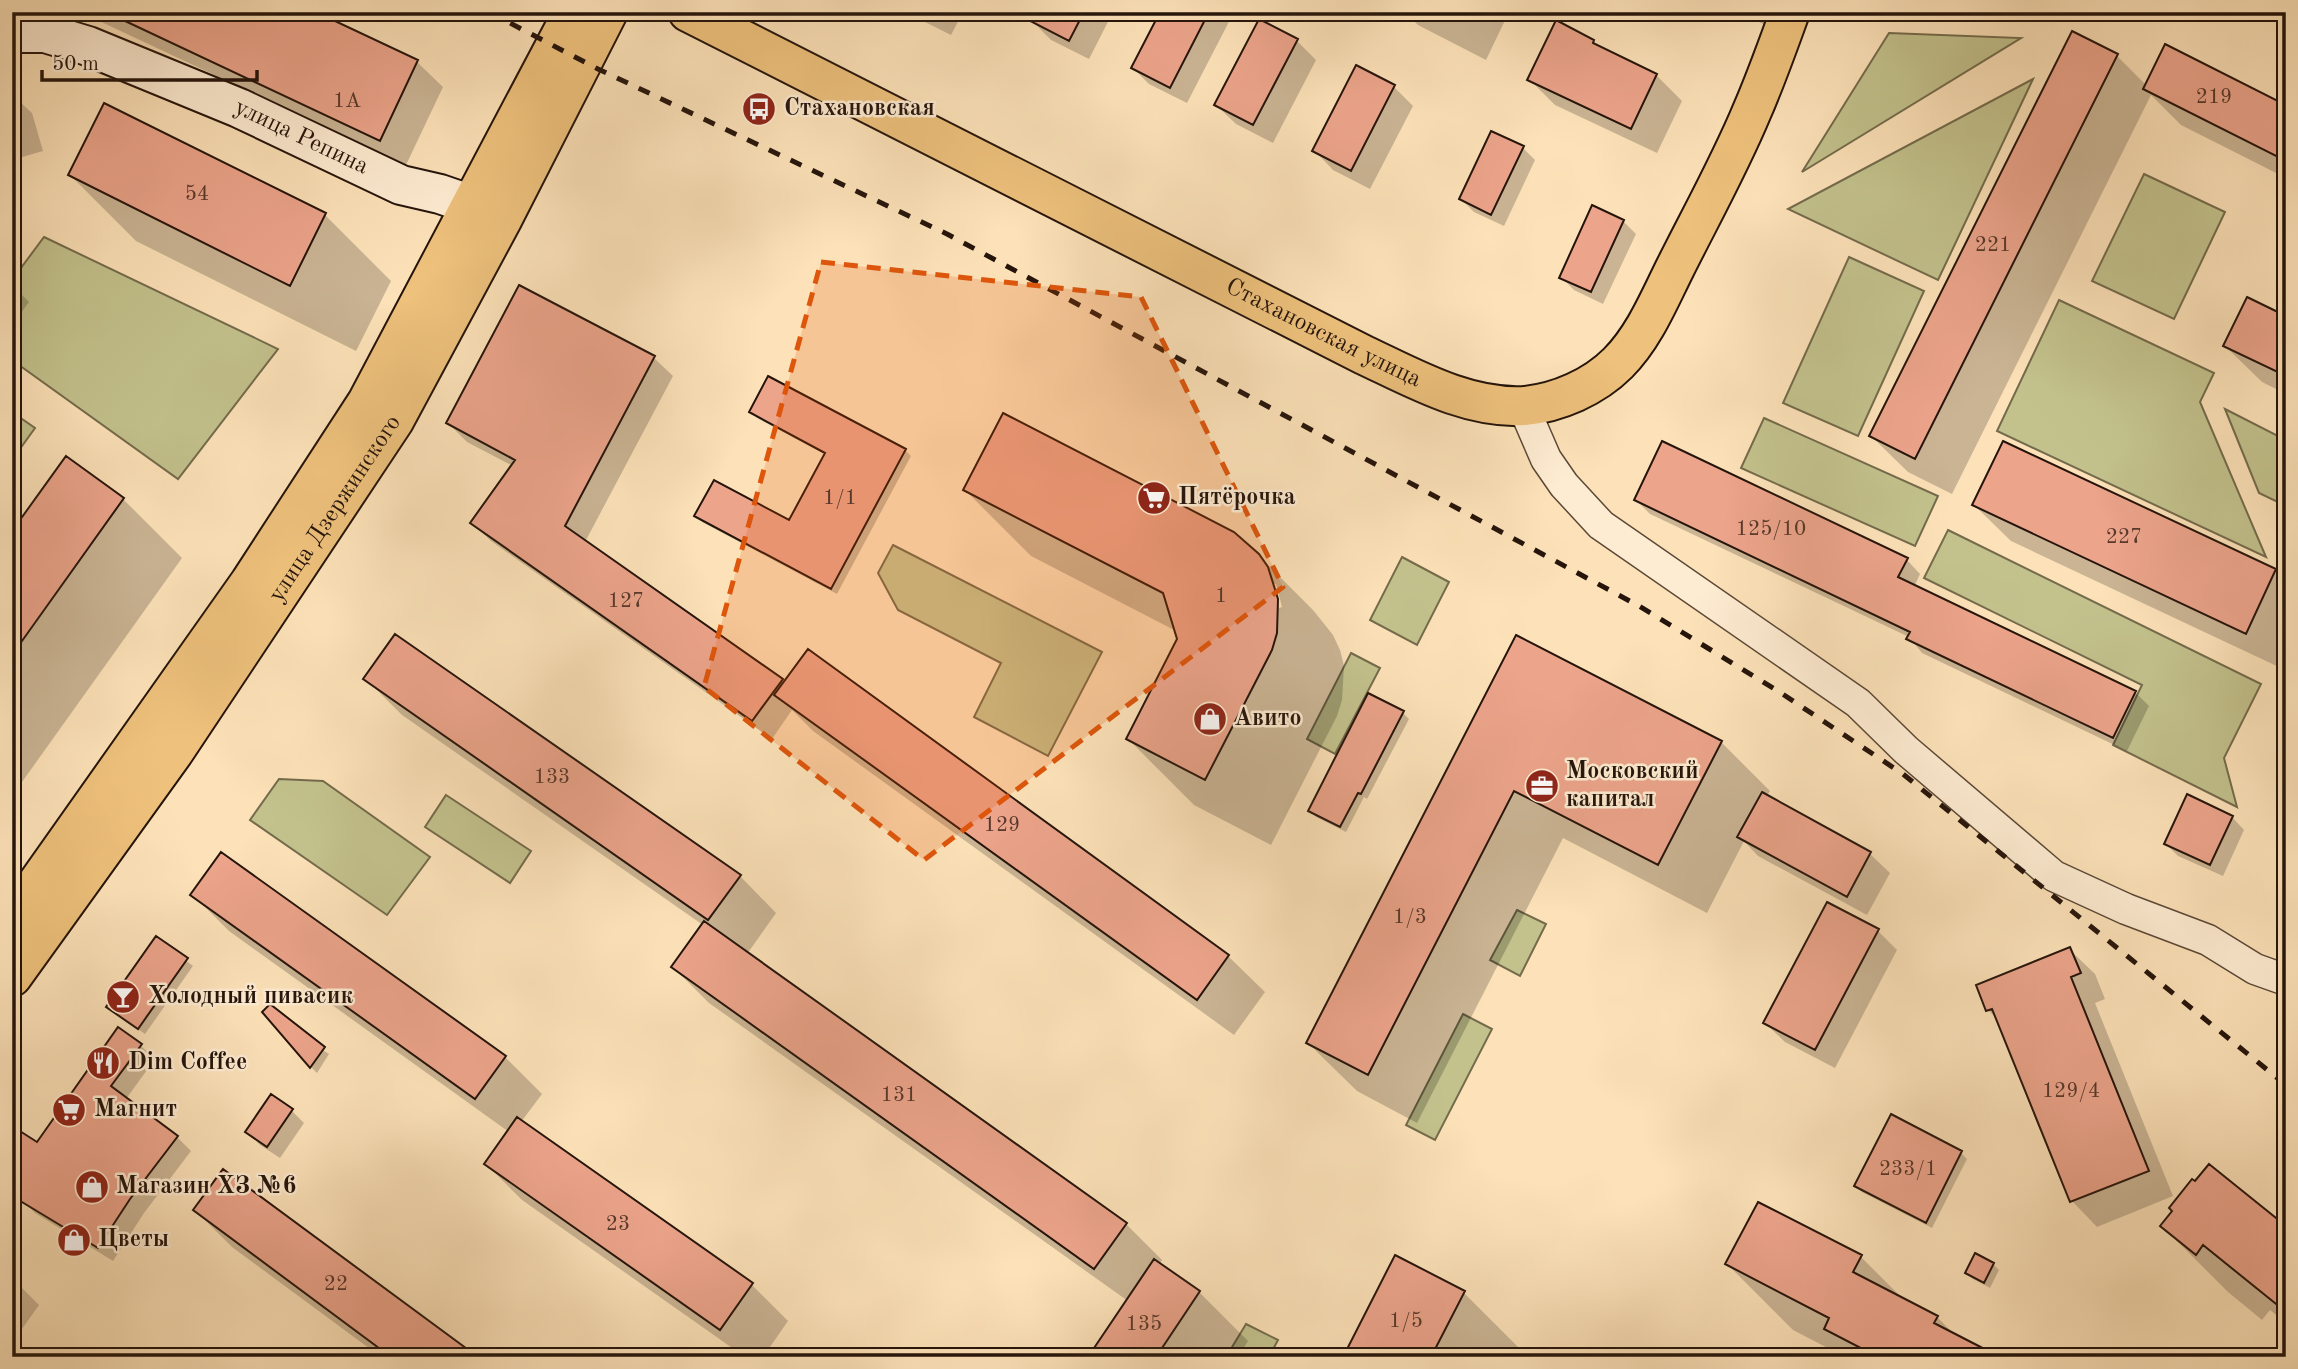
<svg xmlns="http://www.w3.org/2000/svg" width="2298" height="1369" viewBox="0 0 2298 1369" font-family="'Old Standard TT',serif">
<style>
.green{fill:#c3c28d;stroke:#746b4c;stroke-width:2}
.shadow{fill:#0003;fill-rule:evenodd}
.building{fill:#eca48b;stroke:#25140b;stroke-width:2}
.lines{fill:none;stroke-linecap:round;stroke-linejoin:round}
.street-casing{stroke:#5b4836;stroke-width:33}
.secondary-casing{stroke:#25140b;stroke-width:42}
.primary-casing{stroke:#25140b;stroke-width:42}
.street{stroke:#feecd2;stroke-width:30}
.secondary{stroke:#feecd2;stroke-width:38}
.primary{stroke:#eec17c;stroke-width:38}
.rail{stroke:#25140b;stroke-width:5;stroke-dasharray:12 12;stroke-linecap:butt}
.marked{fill:#de560c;fill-opacity:0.2;stroke:#de560c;stroke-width:5;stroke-dasharray:14 9;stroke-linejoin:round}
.labels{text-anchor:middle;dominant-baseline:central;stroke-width:5;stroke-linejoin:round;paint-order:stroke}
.number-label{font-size:21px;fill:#57382b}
.poi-label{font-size:24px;font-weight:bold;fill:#25140b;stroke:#feecd2;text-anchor:start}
.street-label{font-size:24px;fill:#25140b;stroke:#feecd2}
</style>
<rect width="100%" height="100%" fill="#fde2b9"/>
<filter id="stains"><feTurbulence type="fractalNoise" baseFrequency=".00286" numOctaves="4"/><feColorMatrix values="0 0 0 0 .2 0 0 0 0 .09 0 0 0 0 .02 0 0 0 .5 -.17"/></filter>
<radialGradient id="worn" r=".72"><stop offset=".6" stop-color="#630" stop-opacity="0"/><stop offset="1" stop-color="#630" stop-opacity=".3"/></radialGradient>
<!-- green -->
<path class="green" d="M1889 33 2021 38 1802 172Z
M2033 79 1938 280 1788 209Z
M2144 174 2225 212 2174 319 2092 281Z
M44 237 278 349 178 479 12 360V280Z
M1849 257 1924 291 1858 436 1783 403Z
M2059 300 2214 373 2200 402 2266 557 1997 431Z
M2225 409 2286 440V506L2259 493Z
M12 412 35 428 12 460Z
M1764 418 1938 496 1915 546 1741 468Z
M1948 530 2261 684 2224 758 2237 807 2113 745 2142 685 1924 578Z
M893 545 1102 652 1048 756 974 717 1001 663 898 610 878 573Z
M1402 557 1449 582 1417 645 1370 620Z
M1351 653 1380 668 1335 754 1307 739Z
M279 779 323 781 430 857 387 915 250 820Z
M446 795 531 851 510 883 425 827Z
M1517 910 1546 924 1520 976 1490 960Z
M1463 1014 1492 1029 1435 1140 1406 1125Z
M1246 1324 1278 1340 1269 1357H1226Z"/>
<!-- shadow -->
<path class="shadow" d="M80 12H312L417 62 443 87 406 165Z
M905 12H963L951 35Z
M1037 12H1113L1089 59 1051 40 1032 21Z
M1162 12H1234L1187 103 1149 84 1133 68Z
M1405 12H1509L1486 60 1418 25Z
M1739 12H1774L1767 26Z
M1297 41 1316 60 1273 143 1236 124 1216 105Z
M1593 41 1601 49 1656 75 1682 101 1657 153 1555 105 1529 79Z
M2117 56 2146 85 2286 107V178L2181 125 2151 95 1952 494 1908 472 1871 436Z
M1394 87 1413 106 1370 189 1333 170 1314 150Z
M19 101 32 113 43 151 12 160V103Z
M105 105 325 215 391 281 356 351 136 241 70 175Z
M1522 147 1535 160 1504 226 1474 212 1461 199Z
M1623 221 1636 234 1603 304 1574 290 1561 277Z
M12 285 29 302 12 325Z
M2286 318V394L2262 382 2225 346Z
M654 358 673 376 585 542 785 684 808 651 1228 956 1265 992 1234 1035 813 731 792 710 772 739 491 541 472 523 513 466 467 442 448 423Z
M751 412 905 450 911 456 837 594 702 522 697 516 790 523 826 455 757 418Z
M2004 443 2275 571 2286 581V663L2283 669 2011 541 1974 505Z
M965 490 1246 543 1313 610 1333 635 1340 650 1344 666 1342 700 1337 716 1271 845 1194 805 1128 739 1179 640 1176 631 1031 556ZM1273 584H1276L1282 607 1279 608Z
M123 499 182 558 12 796V534Z
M1636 500 1907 560 1920 574 1914 587 2135 692 2149 706 2127 751 1922 653 1909 637 1650 514Z
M1517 637 1721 742 1770 791 1766 797 1870 854 1890 873 1867 915 1758 856 1744 841 1707 913 1563 838 1417 1123 1357 1091 1308 1043Z
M365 678 740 876 776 913 747 954 1126 1224 1162 1260 1159 1265 1199 1292 1248 1341 1238 1357H1090L1128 1301 709 1003 673 967 703 925 402 715Z
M1403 713 1409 719 1367 799 1364 797 1346 832 1316 817 1310 811Z
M2232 817 2244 830 2223 876 2178 856 2166 844Z
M222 854 505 1057 542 1094 521 1122 752 1285 788 1321 763 1357H745L522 1200 486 1164 509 1132 229 931 193 895Z
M1878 931 1897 950 1835 1068 1785 1042 1765 1023Z
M156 938 193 966 145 1034 114 1012Z
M2069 949 2095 974 2105 999 2095 1003 2173 1196 2097 1227 2072 1201 1999 1021 1988 1010Z
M265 1012 329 1054 317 1073 311 1067Z
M140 1045 155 1059 126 1099 177 1137 191 1151 144 1213 113 1261 35 1213 21 1199Z
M292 1111 304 1123 280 1158 260 1145 247 1132Z
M1892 1117 1961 1153 1967 1159 1932 1228 1862 1192 1856 1186Z
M195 1210 475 1357H381L232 1247Z
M2162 1226 2286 1228V1323L2270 1310 2262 1320 2228 1292Z
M1860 1256 1904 1300 1937 1317 1956 1336 1996 1357H1845L1793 1330 1727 1264Z
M1993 1264 1999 1270 1990 1288 1973 1279 1967 1273Z
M12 1278 39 1305 12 1343Z
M1464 1293 1528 1357H1345Z
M79 1348 92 1357H73Z
M1677 1351 1689 1357H1674Z"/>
<!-- building -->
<path class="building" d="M106 12H316L418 60 380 141Z
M1013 12H1084L1069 41Z
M1160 12H1209L1170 88 1131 68Z
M1259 19 1298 39 1253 125 1214 105Z
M1556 20 1594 40 1593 43 1657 74 1631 129 1527 80Z
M2072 31 2118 54 1915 459 1869 436Z
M2165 44 2286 105V161L2143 89Z
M1356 65 1395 85 1351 171 1312 151Z
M104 103 326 213 290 286 68 175Z
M1491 131 1524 146 1491 215 1459 199Z
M1592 205 1624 220 1591 292 1559 278Z
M519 285 655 356 565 526 783 679 752 721 470 523 515 460 446 423Z
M2247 297 2286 316V376L2223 346Z
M768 376 906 449 831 589 694 516 714 480 789 520 825 453 749 412Z
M1003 413 1234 532 1259 554 1268 567 1278 599 1277 633 1272 650 1205 780 1126 739 1177 639 1163 593 963 490Z
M1662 441 1908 558 1898 577 2136 691 2113 738 1906 639 1910 632 1634 500Z
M2003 441 2276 569 2246 634 1972 505Z
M66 456 124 498 12 655V531Z
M395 634 741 875 708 920 363 679Z
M1516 635 1722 741 1658 865 1514 791 1368 1075 1306 1043Z
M808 649 1229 955 1197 1000 774 695Z
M1368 693 1404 711 1361 794 1358 793 1340 827 1308 811Z
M1762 792 1871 852 1847 897 1737 837Z
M2187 794 2233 816 2210 865 2164 844Z
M221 852 506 1056 475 1099 190 895Z
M1827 902 1879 929 1815 1050 1763 1023Z
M704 921 1127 1223 1094 1269 671 967Z
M156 936 188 958 138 1029 106 1007Z
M2070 947 2081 973 2071 977 2149 1171 2070 1202 1992 1009 1986 1011 1976 985Z
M270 1004 325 1047 310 1068 262 1012Z
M118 1027 142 1044 111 1086 178 1136 130 1199 98 1248 12 1196V1126L37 1142Z
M271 1094 293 1109 267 1147 245 1132Z
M1891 1114 1962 1151 1926 1223 1854 1186Z
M517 1117 753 1283 720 1330 484 1164Z
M2209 1164 2286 1226V1312L2203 1245 2196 1255 2160 1226 2172 1211 2169 1208 2192 1179 2195 1181Z
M223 1169 478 1357H391L193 1210Z
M1758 1202 1862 1255 1853 1272 1938 1316 1934 1323 2000 1357H1878L1824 1329 1829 1318 1725 1264Z
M1975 1253 1994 1263 1984 1283 1965 1273Z
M1395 1255 1465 1291 1431 1357H1343Z
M1154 1259 1200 1291 1156 1357H1088Z"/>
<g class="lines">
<!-- street casing -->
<g class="street-casing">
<path id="street" d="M1523 406 1546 459 1564 485 1601 525 1858 703 1906 750 2054 876 2126 909 2208 940 2255 969 2286 980"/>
</g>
<!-- secondary casing -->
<g class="secondary-casing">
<g id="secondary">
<path id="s1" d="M12 33H45L88 46 239 108 401 185 440 194 472 205"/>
</g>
</g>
<!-- primary casing -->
<g class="primary-casing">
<g id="primary">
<path id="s2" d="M688 12 1364 355C1413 378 1467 409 1524 406 1558 403 1594 387 1618 363 1644 337 1659 300 1675 268 1701 216 1730 164 1752 111 1766 79 1778 45 1790 12"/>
<path d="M12 919 250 582 367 402 573 12"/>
<path id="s3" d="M12 977 174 752 394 421 502 220 608 12"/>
</g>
</g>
<!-- street -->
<use href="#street" class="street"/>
<!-- secondary -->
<use href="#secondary" class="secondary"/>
<!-- primary -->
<use href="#primary" class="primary"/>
<!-- rail -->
<path class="rail" d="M489 12 598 69 947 234 1639 606 1778 691 1903 774 2286 1085"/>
</g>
<!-- marked area -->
<path class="marked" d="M821 262 1141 297 1283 587 924 860 704 687Z"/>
<!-- icons -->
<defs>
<g id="bus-disc" transform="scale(1.75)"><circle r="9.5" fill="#8f2418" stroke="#feecd2"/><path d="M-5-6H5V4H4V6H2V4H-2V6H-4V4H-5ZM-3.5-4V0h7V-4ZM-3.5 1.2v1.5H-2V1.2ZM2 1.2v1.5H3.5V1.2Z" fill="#fff"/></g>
<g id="supermarket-disc" transform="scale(1.75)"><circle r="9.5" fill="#8f2418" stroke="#feecd2"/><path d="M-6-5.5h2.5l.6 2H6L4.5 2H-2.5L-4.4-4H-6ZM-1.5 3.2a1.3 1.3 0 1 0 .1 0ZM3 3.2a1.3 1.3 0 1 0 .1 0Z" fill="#fff"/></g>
<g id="shop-disc" transform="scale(1.75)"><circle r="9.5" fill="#8f2418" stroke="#feecd2"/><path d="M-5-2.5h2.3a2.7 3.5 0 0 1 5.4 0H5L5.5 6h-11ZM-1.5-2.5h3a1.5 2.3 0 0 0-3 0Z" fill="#fff"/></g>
<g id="office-disc" transform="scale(1.75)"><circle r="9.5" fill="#8f2418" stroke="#feecd2"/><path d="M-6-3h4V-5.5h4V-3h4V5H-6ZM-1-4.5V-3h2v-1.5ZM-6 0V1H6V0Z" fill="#fff"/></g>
<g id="bar-disc" transform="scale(1.75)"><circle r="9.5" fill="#8f2418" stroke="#feecd2"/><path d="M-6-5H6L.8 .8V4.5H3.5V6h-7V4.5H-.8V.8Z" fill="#fff"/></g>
<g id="restaurant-disc" transform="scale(1.75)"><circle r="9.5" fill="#8f2418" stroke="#feecd2"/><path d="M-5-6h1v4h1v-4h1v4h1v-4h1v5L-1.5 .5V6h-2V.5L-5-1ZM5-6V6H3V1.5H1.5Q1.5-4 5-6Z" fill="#fff"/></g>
</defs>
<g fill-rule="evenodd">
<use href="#bus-disc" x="759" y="109"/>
<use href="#supermarket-disc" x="1154" y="498"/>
<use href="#shop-disc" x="1210" y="719"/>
<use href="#office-disc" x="1542" y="786"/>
<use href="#bar-disc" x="123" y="997"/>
<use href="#restaurant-disc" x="103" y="1063"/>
<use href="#supermarket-disc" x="69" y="1110"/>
<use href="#shop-disc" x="92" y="1187"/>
<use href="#shop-disc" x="74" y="1240"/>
</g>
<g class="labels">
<!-- number labels -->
<g class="number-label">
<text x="2214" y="97">219</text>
<text x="347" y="101">1А</text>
<text x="197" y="194">54</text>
<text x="1993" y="245">221</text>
<text x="840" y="498">1/1</text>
<text x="1771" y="529">125/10</text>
<text x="2124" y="537">227</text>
<text x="1221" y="596">1</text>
<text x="626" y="601">127</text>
<text x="552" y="777">133</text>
<text x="1002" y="825">129</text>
<text x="1410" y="917">1/3</text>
<text x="2071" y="1091">129/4</text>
<text x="899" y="1095">131</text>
<text x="1908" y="1169">233/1</text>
<text x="618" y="1224">23</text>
<text x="336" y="1284">22</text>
<text x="1406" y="1321">1/5</text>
<text x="1144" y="1324">135</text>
</g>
<!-- poi labels -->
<g class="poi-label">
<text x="784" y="109">Стахановская</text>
<text x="1178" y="498">Пятёрочка</text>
<text x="1234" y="719">Авито</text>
<text x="1566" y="772">Московский<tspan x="1566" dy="28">капитал</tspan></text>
<text x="148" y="997">Холодный пивасик</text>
<text x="128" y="1063">Dim Coffee</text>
<text x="94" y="1110">Магнит</text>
<text x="116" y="1187">Магазин ХЗ №6</text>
<text x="98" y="1240">Цветы</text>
</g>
<!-- street labels -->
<g class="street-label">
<text stroke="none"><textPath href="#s1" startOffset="310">улица Репина</textPath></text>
<text stroke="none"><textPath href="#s2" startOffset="712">Стахановская улица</textPath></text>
<text stroke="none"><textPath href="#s3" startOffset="569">улица Дзержинского</textPath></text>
</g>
</g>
<!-- margin -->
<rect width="2298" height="1369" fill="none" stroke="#fde2b9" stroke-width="42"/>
<rect x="14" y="14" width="2270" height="1341" fill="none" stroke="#25140b" stroke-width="3.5"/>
<rect x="21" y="21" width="2256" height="1327" fill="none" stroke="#25140b" stroke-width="2"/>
<!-- scale -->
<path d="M42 70v10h215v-10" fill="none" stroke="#25140b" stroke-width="3.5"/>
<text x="52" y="70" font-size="21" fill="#25140b" stroke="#feecd2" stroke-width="5" paint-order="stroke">50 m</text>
<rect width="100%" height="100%" filter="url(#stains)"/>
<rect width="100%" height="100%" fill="url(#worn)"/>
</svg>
